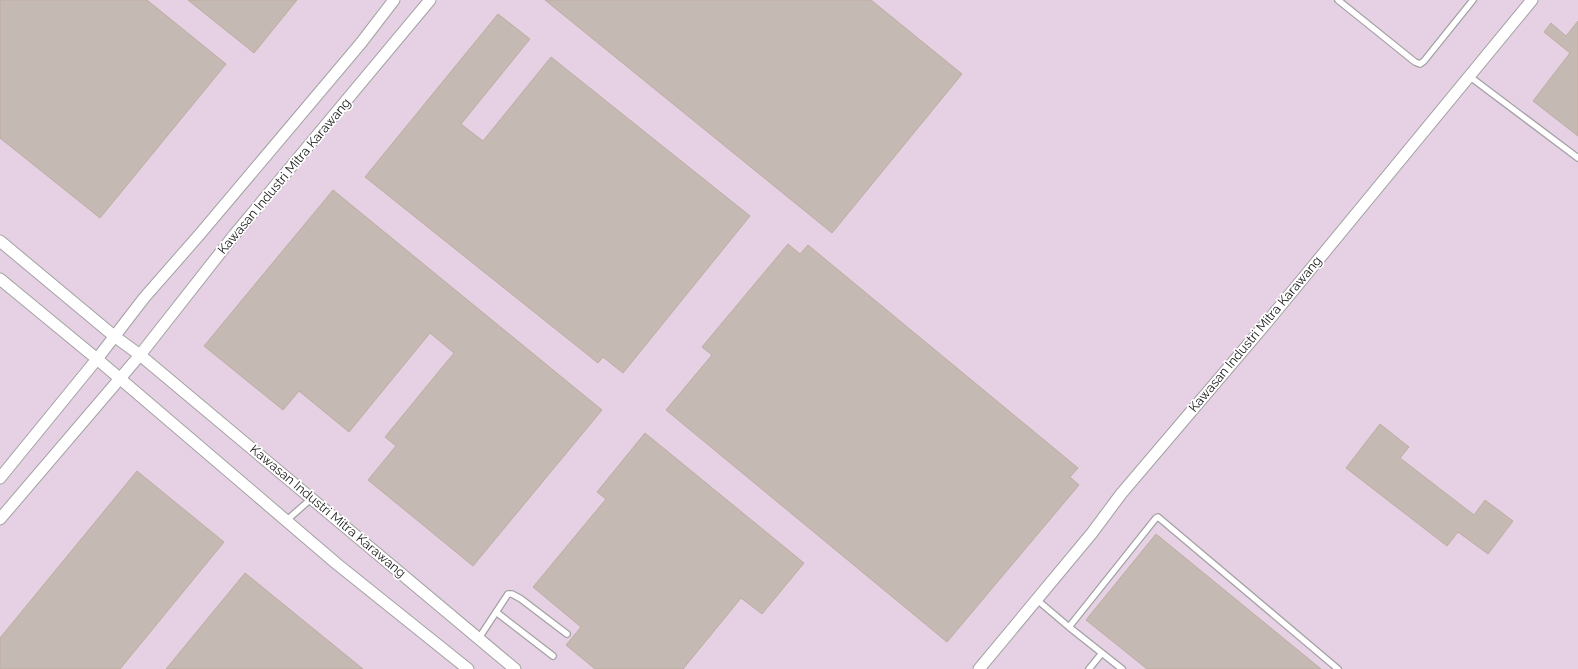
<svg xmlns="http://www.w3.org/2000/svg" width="1578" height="669" viewBox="0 0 1578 669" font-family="Raleway,sans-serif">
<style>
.industrial{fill:#e6d1e4}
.building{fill:#c4b9b3;stroke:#bfaca1}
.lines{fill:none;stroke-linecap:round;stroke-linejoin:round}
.service-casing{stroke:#a2a2a2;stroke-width:8}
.minor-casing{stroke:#a2a2a2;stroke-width:13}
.service{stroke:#fff;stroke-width:5.5}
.minor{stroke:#fff;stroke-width:11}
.labels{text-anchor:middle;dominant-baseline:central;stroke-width:3.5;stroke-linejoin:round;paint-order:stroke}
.street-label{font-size:13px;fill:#1b1b1b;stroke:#fff}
</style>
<rect width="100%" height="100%" fill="#ede7df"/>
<!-- industrial -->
<path class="industrial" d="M0 0H1578V669H0Z"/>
<!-- building -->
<path class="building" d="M0 0H147L226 64 100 218 0 138Z
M188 0H297L254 53Z
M545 0H871L962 74 832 233Z
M498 14 530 39 461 124 483 141 551 57 750 216 623 373 603 357 598 363 365 177Z
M1578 21V136L1533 101 1570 53 1544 32 1551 23 1566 36Z
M333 190 602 410 473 566 368 480 396 446 385 437 454 353 430 333 349 432 299 391 283 410 204 346Z
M788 244 800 254 808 245 1078 468 1070 477 1079 485 947 642 666 410 712 355 702 347Z
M1380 424 1409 447 1400 458 1474 515 1485 500 1513 521 1488 554 1458 532 1447 546 1346 468Z
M645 433 804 563 762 614 741 598 683 669H595L566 645 581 627 533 587 606 499 597 492Z
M137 471 224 542 120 669H0V638Z
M1156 534 1321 669H1147L1086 620Z
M245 573 363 669H166Z"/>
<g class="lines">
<!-- service casing -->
<g class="service-casing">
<path id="service" d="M1338 0 1415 62 1420 64 1424 61 1473 0
M1469 76 1578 158
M287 520 312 498
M1036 599 1069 627 1122 669
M496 612 553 656
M1069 627 1156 518 1158 517 1338 669
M479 638 508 594H512L521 599 567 634
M1089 669 1102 653"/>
</g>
<!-- minor casing -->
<g class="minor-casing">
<path id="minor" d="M0 241 114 336 140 355 515 669
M0 279 97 359 337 564 468 669
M0 478 97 359 144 298 200 234 361 43 394 0
M0 519 140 355 235 234 430 0
M979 669 1092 533 1121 494 1263 327 1532 0"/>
</g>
<!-- service -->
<use href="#service" class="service"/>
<!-- minor -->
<use href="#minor" class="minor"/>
</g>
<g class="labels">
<!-- street labels -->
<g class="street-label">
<text transform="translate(284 176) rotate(-50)">Kawasan Industri Mitra Karawang</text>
<text transform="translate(1255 334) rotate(-50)">Kawasan Industri Mitra Karawang</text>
<text transform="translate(328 511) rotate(40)">Kawasan Industri Mitra Karawang</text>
</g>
</g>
</svg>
